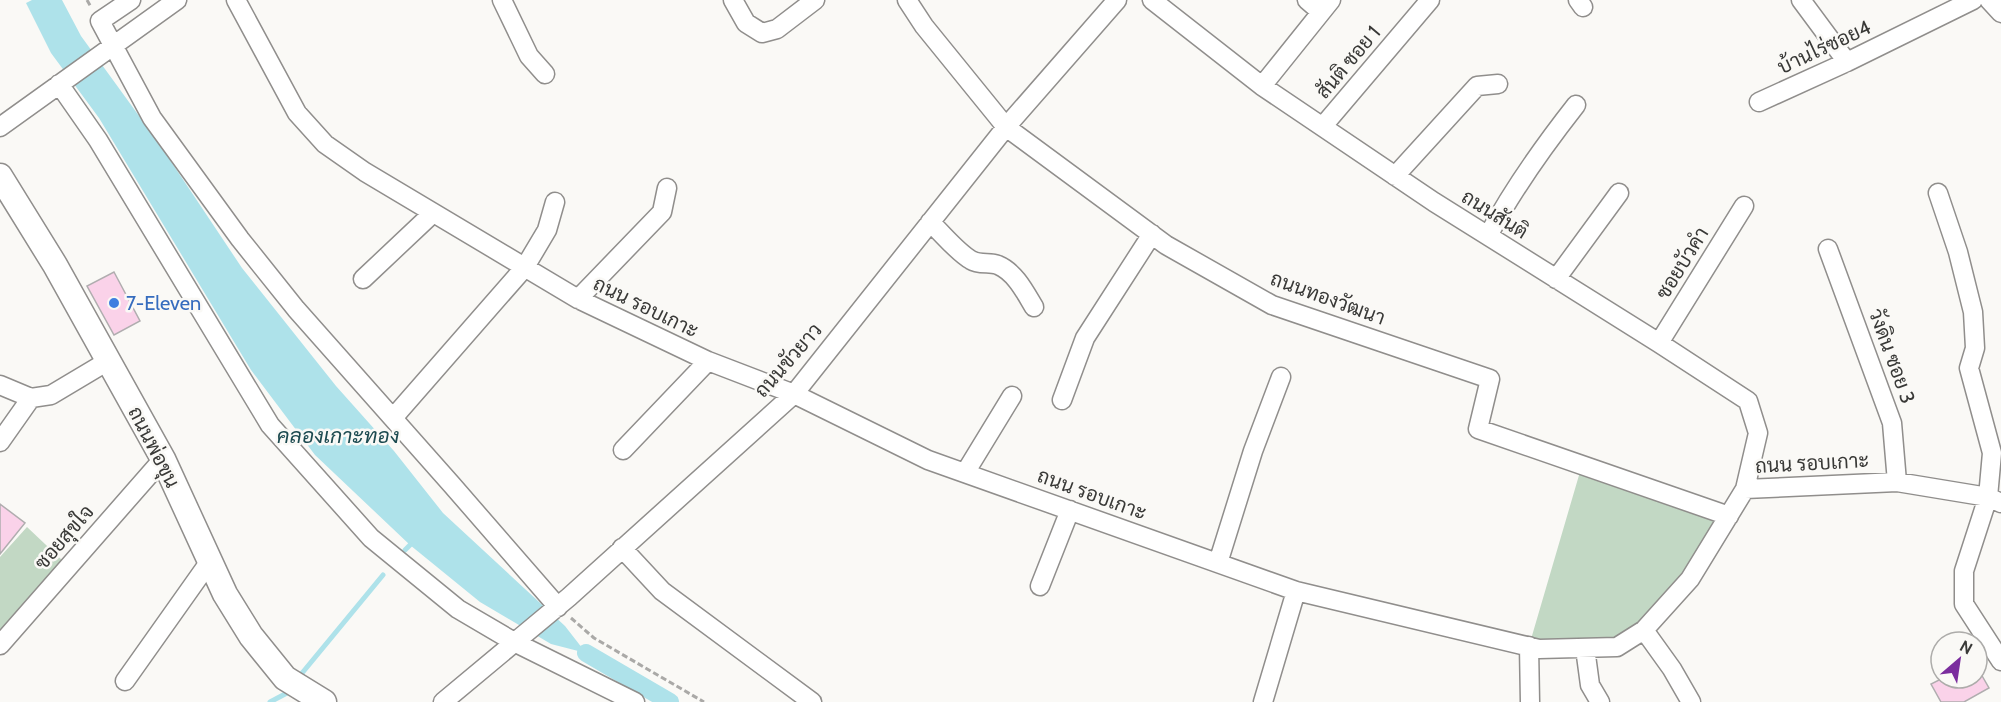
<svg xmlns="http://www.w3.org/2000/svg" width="2001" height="702" viewBox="0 0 2001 702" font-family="Cabin,Sarabun,sans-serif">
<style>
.green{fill:#c2d8c4}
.water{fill:#aee2ea}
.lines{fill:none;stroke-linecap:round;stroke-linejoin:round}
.stream{stroke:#aee2ea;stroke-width:5}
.canal{stroke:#aee2ea;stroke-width:18}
.building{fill:#fad2e9;stroke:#b0adaf;stroke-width:1.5}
.minor-casing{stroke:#908e8c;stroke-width:21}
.major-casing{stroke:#908e8c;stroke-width:27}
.path{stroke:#aaa9a7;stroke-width:3;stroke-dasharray:6 3;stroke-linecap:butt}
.minor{stroke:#fff;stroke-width:18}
.major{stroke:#fff;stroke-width:24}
.shop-dot{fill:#3f7fe0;stroke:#faf9f6;stroke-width:2}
.labels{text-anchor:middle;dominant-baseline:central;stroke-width:5;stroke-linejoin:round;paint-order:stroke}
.street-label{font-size:20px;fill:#393937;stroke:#faf9f6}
.shop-label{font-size:20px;fill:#366cbe;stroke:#faf9f6;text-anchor:start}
.water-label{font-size:21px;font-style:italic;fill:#1c4a50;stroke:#faf9f6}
</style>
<rect width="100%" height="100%" fill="#faf9f6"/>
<!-- green -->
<path class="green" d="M1582 465 1729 516 1690 579 1617 647 1529 646Z
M27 527 63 561 0 636V557Z"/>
<!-- water -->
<path class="water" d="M32 0H62L81 36 158 142 242 268 336 386 394 451 443 513 565 626 586 653 551 644 480 602 410 545 315 455 251 370 99 118 51 53 26 3Z"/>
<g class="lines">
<!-- stream -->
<path class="stream" d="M405 550 410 545
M298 678 383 575
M270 702 287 693 291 688"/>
<!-- canal -->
<path class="canal" d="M586 653 670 702"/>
</g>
<!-- building -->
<path class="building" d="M114 272 140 321 114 335 87 286Z
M0 504 25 523 0 554Z
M1977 667 1989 688 1964 702H1941L1931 684 1943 678H1977Z"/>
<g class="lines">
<!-- minor casing -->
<g class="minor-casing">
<path id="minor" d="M131 0 100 21 152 118 240 239 296 309 452 485 558 607
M236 0 297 113 325 144 365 172 578 299 708 361 794 394 928 460 1296 591 1539 649 1617 647 1644 630 1690 579 1745 489 1897 482 1988 497 2001 503
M502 0 529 56 545 74
M733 0 746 23 762 33 777 29 815 0
M907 0 924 26 1006 127 1166 245 1272 305 1490 379 1478 429 1729 516
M1152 0 1262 86 1434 202 1659 343 1748 401 1758 433 1745 489
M1307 0 1321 12
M1578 0 1583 7
M1801 0 1847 62
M1989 0 2001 13
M59 84 98 140 270 425 371 538 458 609 516 643 635 702
M1262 86 1331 0
M1759 102 1847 62 1973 0
M1323 126 1430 0
M0 127 177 0
M1395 176 1477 86 1498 84
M1938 193 1958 252 1973 312 1975 348 1969 368 1992 453 1988 497 1964 571V604L2001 661
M930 222C942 233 957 252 971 260 979 265 990 262 998 265 1015 272 1025 292 1034 307
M1488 236C1513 189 1543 147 1576 105
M1828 249 1892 423 1897 482
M363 279 433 213
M1556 279 1619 193
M578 299 662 212 667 188
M1659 343 1744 206
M0 385 31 398 51 395 108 361
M1062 400 1085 338 1152 234
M393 418 525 267 547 230 555 202
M0 442 31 398
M623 450 708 361
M965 473 1012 396
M622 548 662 591 812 702
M1218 563 1253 451 1281 377
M1040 586 1070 510
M1644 630 1672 669 1691 702
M0 645 163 459
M1529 646 1530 702
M1585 648 1590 685 1600 702
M125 681 210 561
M443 702 569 597 794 394 1006 127 1117 0
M1263 702 1296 591"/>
</g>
<!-- major casing -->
<g class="major-casing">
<path id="major" d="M0 176 55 265 163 459 225 594 251 636 285 678 324 702"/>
</g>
<!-- path -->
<path class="path" d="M87 0 91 7
M571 618 594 638 704 702"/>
<!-- minor -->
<use href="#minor" class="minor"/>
<!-- major -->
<use href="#major" class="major"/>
</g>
<!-- markers -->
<circle class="shop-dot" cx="114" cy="303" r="6"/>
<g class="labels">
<!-- street labels -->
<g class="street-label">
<text transform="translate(1824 47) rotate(-25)">บ้านไร่ซอย4</text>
<text transform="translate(1348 62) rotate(-50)">สันติ ซอย 1</text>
<text transform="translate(1495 214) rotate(32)">ถนนสันติ</text>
<text transform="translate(1682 263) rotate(-58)">ซอยบัวคำ</text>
<text transform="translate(1328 298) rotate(20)">ถนนทองวัฒนา</text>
<text transform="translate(646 307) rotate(26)">ถนน รอบเกาะ</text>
<text transform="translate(1892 356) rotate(70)">วังดิน ซอย 3</text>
<text transform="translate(788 360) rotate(-49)">ถนนขัวยาว</text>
<text transform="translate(154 447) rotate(63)">ถนนพ่อขุน</text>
<text transform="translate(1812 463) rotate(-3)">ถนน รอบเกาะ</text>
<text transform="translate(1092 494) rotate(20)">ถนน รอบเกาะ</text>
<text transform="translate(64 537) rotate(-49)">ซอยสุขใจ</text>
</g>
<!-- shop labels -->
<g class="shop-label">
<text x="126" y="303">7-Eleven</text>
</g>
<!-- water labels -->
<g class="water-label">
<text x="338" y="435">คลองเกาะทอง</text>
</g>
</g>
<!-- north arrow -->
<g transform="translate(1959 660) rotate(29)"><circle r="28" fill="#faf9f6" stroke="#adacaa" stroke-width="1.5"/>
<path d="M0-4.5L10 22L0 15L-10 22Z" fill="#7b2d9e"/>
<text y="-9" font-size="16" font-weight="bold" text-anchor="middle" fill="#393937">N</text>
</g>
</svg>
